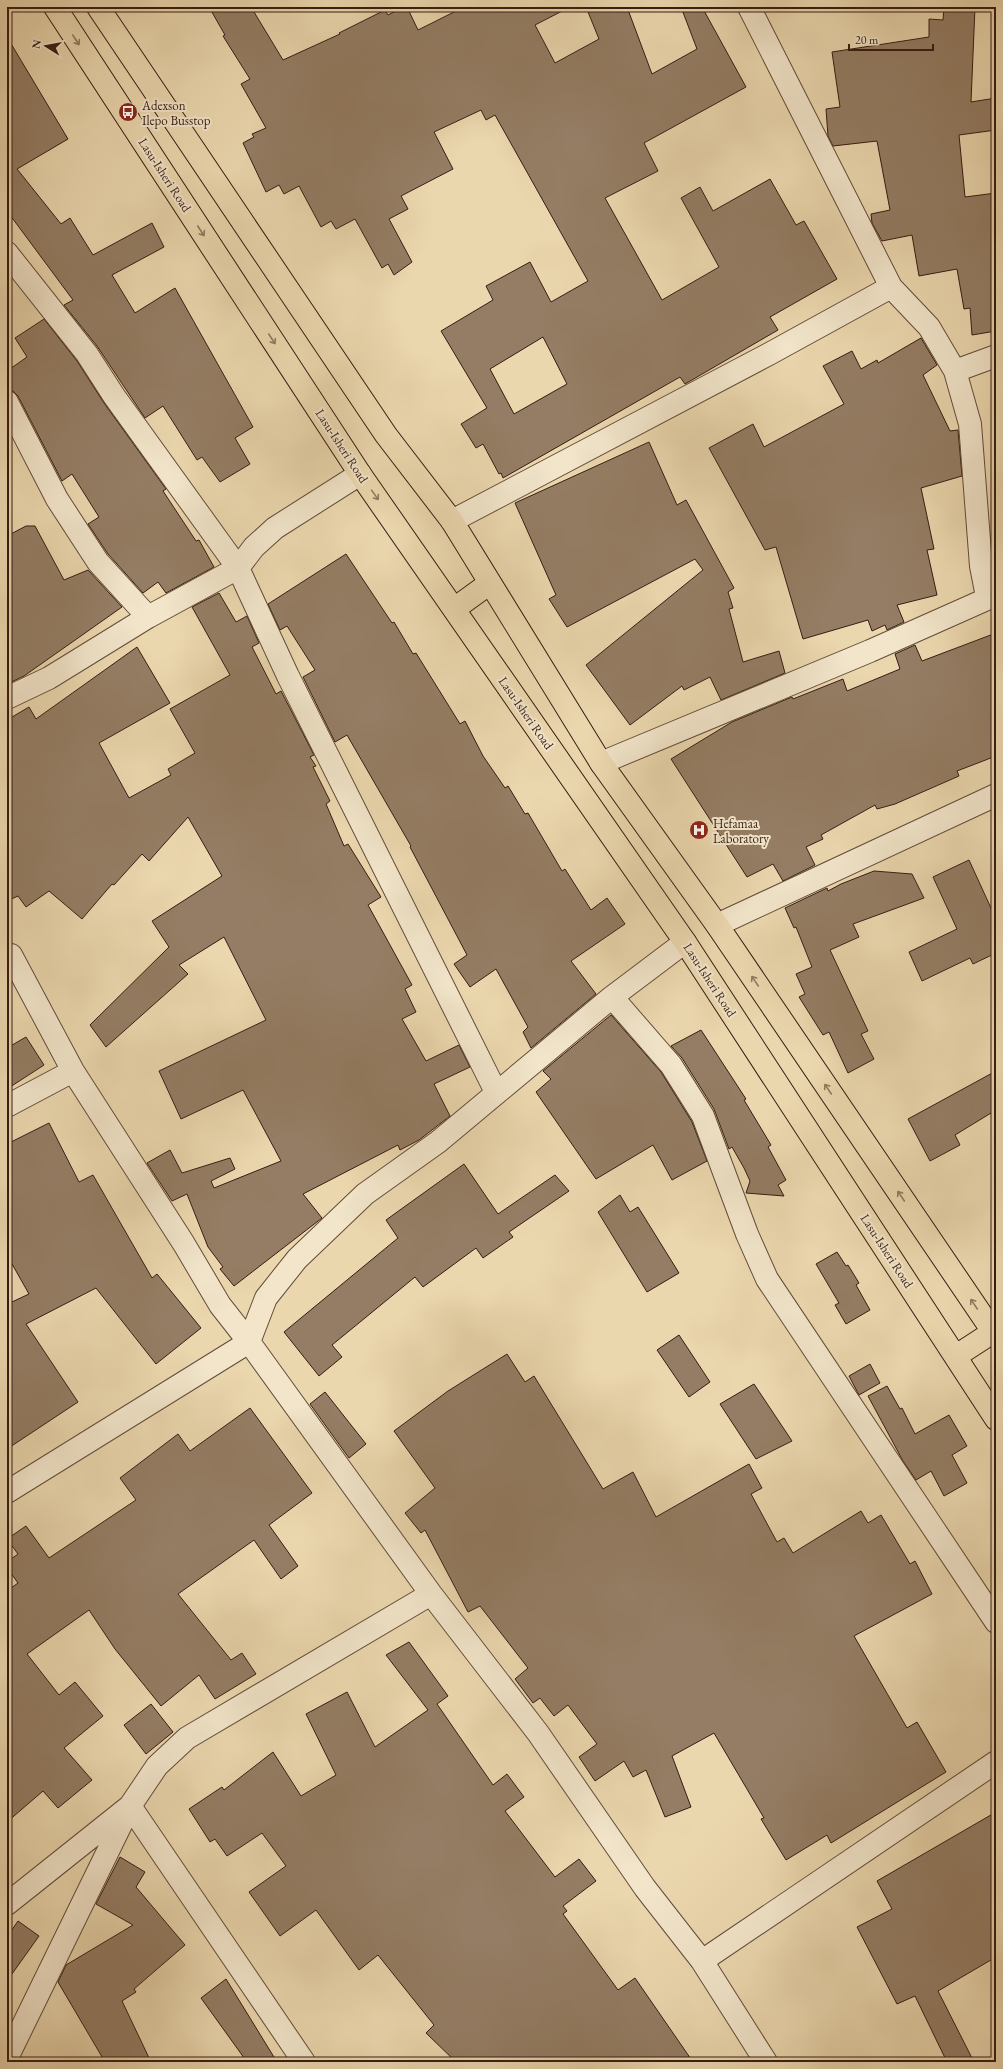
<svg xmlns="http://www.w3.org/2000/svg" width="1003" height="2069" viewBox="0 0 1003 2069" font-family="'EB Garamond',serif">
<style>
.building{fill:#947d64;stroke:#361c13;fill-rule:evenodd}
.lines{fill:none;stroke-linecap:round;stroke-linejoin:round}
.minor-casing{stroke:#634b3a;stroke-width:24}
.primary-casing{stroke:#361c13;stroke-width:24}
.minor{stroke:#f2e5ca;stroke-width:22}
.primary{stroke:#ebd7ae;stroke-width:22}
.oneway{stroke:#907a60}
.labels{text-anchor:middle;dominant-baseline:central;stroke-width:4;stroke-linejoin:round;paint-order:stroke}
.poi-label{font-size:13px;fill:#361c13;stroke:#f2e5ca;text-anchor:start}
.street-label{font-size:13px;fill:#361c13;stroke:#f2e5ca}
</style>
<rect width="100%" height="100%" fill="#ebd7ae"/>
<filter id="stains"><feTurbulence type="fractalNoise" baseFrequency=".005" numOctaves="4"/><feColorMatrix values="0 0 0 0 .2 0 0 0 0 .09 0 0 0 0 .02 0 0 0 .5 -.17"/></filter>
<radialGradient id="worn" r=".72"><stop offset=".6" stop-color="#630" stop-opacity="0"/><stop offset="1" stop-color="#630" stop-opacity=".3"/></radialGradient>
<!-- building -->
<path class="building" d="M209 7H251L283 60 340 34 339 33 385 10 388 15 403 7H407L418 30 464 7H570L535 25 555 63 599 39 586 7H627L652 74 697 49 681 7H702L746 87 644 143 658 171 605 198 662 300 719 267 681 198 700 187 713 211 770 179 796 225 804 221 837 279 770 317 778 330 685 384 680 377 503 478 501 473 499 474 483 444 476 448 461 424 487 408 441 331 493 300 486 286 530 262 551 302 588 281 495 115 486 120 481 110 434 132 453 169 401 196 408 209 389 219 412 262 394 275 388 264 382 268 355 219 336 229 331 221 321 227 299 186 284 194 279 185 266 192 243 143 254 137 252 134 266 128 241 84 250 79 223 36 225 35ZM543 337 567 384 514 414 490 369Z
M944 7H975L971 102 996 98V130L959 135 965 197 996 193V331L972 335 970 308 964 309 957 269 919 276 912 235 882 241 872 223 871 214 890 210 877 141 833 146 828 136 826 109 840 107 832 52 929 37V19L943 20Z
M7 37 68 139 17 169 61 224 70 218 93 255 152 223 164 247 112 275 135 313 175 288 253 427 235 438 250 464 220 482 202 457 197 460 163 406 145 418 97 346 64 305 73 300 7 211Z
M44 319 77 361 104 403 166 489 163 491 196 541 199 540 214 567 166 593 158 582 143 593 108 554 88 524 99 517 72 474 62 481 18 396 13 391 7 390V371L27 357 15 338Z
M921 338 937 365 923 375 950 431 958 430 962 476 921 488 934 549 927 550 937 595 897 605 904 622 887 630 885 625 872 631 868 620 803 639 776 547 765 550 709 448 753 424 764 447 844 404 823 366 852 351 861 369 877 360 878 363Z
M649 442 677 505 686 500 734 588 728 592 733 608 729 609 743 662 779 651 785 673 721 700 710 677 684 690 682 686 630 725 586 665 703 570 695 559 567 627 549 599 556 595 515 503Z
M26 526H35L64 580 88 570 122 607 24 676 7 684V536Z
M346 554 392 623 394 622 413 654 416 653 460 724 465 721 483 756 505 788 508 786 525 814 528 813 562 871 565 869 591 910 607 898 625 924 571 961 596 994 531 1048 523 1032 528 1027 496 969 470 987 454 964 467 955 410 847 411 846 347 735 335 742 303 677 315 670 287 626 280 630 268 604Z
M219 593 236 622 247 616 259 643 252 647 276 694 281 691 314 755 310 757 316 766 313 767 330 801 326 804 344 846 348 844 381 897 368 905 412 985 405 989 416 1012 402 1019 426 1061 459 1045 470 1067 434 1084 450 1116 419 1140 400 1150 398 1145 303 1194 322 1218 234 1286 220 1269 223 1267 208 1247 187 1194 172 1201 147 1163 170 1150 182 1173 230 1158 235 1169 211 1181 214 1188 281 1161 243 1090 181 1119 159 1071 266 1020 224 937 179 965 188 974 106 1047 90 1025 169 947 152 921 222 876 188 817 149 861 142 854 114 885 112 884 82 919 49 891 26 907 18 896 7 901V720L29 707 36 719 137 647 170 703 99 743 129 798 171 775 168 769 195 753 170 709 230 675 192 607Z
M996 633V756L957 771 959 776 895 804 877 809 875 805 821 835 823 839 806 847 815 865 783 881 773 864 747 877 671 759 732 722 792 697 793 699 843 679 847 691 900 669 895 654 915 645 922 661Z
M969 860 996 919V953L973 964 970 958 922 981 909 952 957 929 933 877Z
M874 871 912 874 924 898 853 924 859 937 830 950 868 1031 861 1034 874 1059 848 1073 829 1032 823 1035 799 997 805 994 796 974 812 967 796 927 794 928 785 908 827 888 828 891 841 884Z
M611 1015 661 1072 692 1122 707 1161 672 1180 653 1145 596 1179 536 1092 551 1079 543 1071Z
M701 1030 746 1099 744 1100 771 1145 768 1147 786 1180 778 1185 784 1196 746 1193 750 1181 744 1168 732 1147 729 1149 714 1109 682 1058 671 1046Z
M26 1037 44 1065 7 1089V1048Z
M996 1071V1110L955 1135 960 1145 930 1161 908 1119Z
M49 1123 79 1182 93 1175 152 1278 157 1274 201 1328 156 1364 96 1288 26 1324 78 1402 7 1449V1294L12 1302 29 1294 7 1255V1144Z
M464 1164 498 1214 555 1175 569 1191 509 1232 513 1237 483 1258 476 1248 423 1287 415 1277 332 1345 342 1357 319 1376 284 1332 398 1238 386 1220Z
M620 1195 630 1212 638 1207 679 1273 647 1292 598 1212Z
M837 1252 846 1266 848 1265 859 1283 856 1285 870 1310 846 1324 835 1305 839 1303 816 1264Z
M679 1335 710 1382 689 1397 657 1350Z
M507 1354 525 1382 534 1376 603 1489 633 1472 656 1517 749 1464 762 1488 751 1494 777 1542 784 1538 793 1553 861 1511 868 1523 881 1515 910 1564 915 1561 932 1594 854 1636 907 1728 917 1722 946 1772 831 1843 827 1835 786 1860 761 1819 764 1818 714 1733 672 1756 691 1807 665 1817 646 1770 633 1777 624 1761 595 1781 579 1757 597 1744 568 1705 554 1716 540 1698 533 1703 515 1679 528 1668 480 1606 468 1612 425 1530 421 1533 405 1513 435 1488 394 1431 448 1391Z
M870 1364 880 1383 859 1395 849 1376Z
M754 1384 792 1441 756 1459 720 1404Z
M887 1386 900 1409 902 1408 915 1434 949 1415 967 1446 952 1455 967 1483 944 1496 931 1471 916 1480 903 1461 868 1396Z
M325 1392 366 1444 349 1458 310 1404Z
M250 1408 312 1493 269 1525 298 1566 281 1579 254 1540 178 1594 231 1660 242 1653 256 1674 215 1699 199 1675 161 1706 115 1649 89 1610 27 1654 59 1695 75 1682 103 1716 64 1748 92 1780 58 1808 43 1791 7 1822V1591L18 1583 7 1568V1562L18 1554 7 1539 26 1526 49 1558 136 1500 120 1478 178 1434 190 1451Z
M409 1642 448 1696 437 1704 493 1785 507 1774 524 1797 505 1811 555 1877 579 1859 596 1881 563 1906 567 1911 563 1914 618 1990 635 1978 693 2062H456L426 2033 434 2025 378 1955 359 1970 316 1910 280 1936 249 1892 286 1866 262 1833 227 1856 215 1839 210 1842 189 1809 222 1787 224 1790 273 1752 301 1796 336 1775 306 1714 347 1692 375 1747 428 1710 386 1655Z
M151 1704 173 1732 146 1754 124 1725Z
M996 1812V1957L938 1991 974 2062H947L915 1996 897 2004 857 1927 892 1909 877 1881Z
M120 1857 145 1872 136 1887 185 1945 134 1989 136 1992 122 2001 151 2062H105L58 1982 66 1965 133 1925 96 1904Z
M18 1921 39 1936 7 1981V1937Z
M226 1979 277 2062H247L201 1998Z"/>
<g class="lines">
<!-- minor casing -->
<g class="minor-casing">
<path id="minor" d="M749 7 891 287 929 327 955 371 970 424 981 566 987 597
M7 253 87 354 114 396 238 568 288 676 496 1092
M955 371 996 356
M7 402 57 499 98 562 148 617
M452 521 769 354 891 287
M7 698 49 678 148 617 238 568 254 547 275 528 360 474
M601 763 870 651 996 595
M717 925 996 795
M11 955 73 1071 184 1244 220 1305 249 1342 431 1594 538 1733 645 1888 702 1961 766 2062
M612 997 671 1065 703 1116 747 1234 767 1279 996 1622
M7 1106 73 1071
M7 1492 249 1342 266 1298 297 1259 365 1194 438 1142 612 997 685 942
M7 1904 130 1806 304 2062
M702 1961 996 1762
M7 2058 130 1806 157 1766 187 1738 431 1594"/>
</g>
<!-- primary casing -->
<g class="primary-casing">
<path id="primary" d="M55 7 360 474 685 942 996 1419
M98 7 386 435 452 521 601 763 717 925 996 1336
M454 609 490 583
M956 1356 993 1332"/>
</g>
<!-- minor -->
<use href="#minor" class="minor"/>
<!-- primary -->
<use href="#primary" class="primary"/>
</g>
<!-- one-way arrows -->
<defs><path id="oneway-shaft" d="M-6 0H5M1.5-3L5.5 0L1.5 3" fill="none" stroke-width="1.6" stroke-linecap="round" stroke-linejoin="round"/></defs>
<g class="oneway">
<use href="#oneway-shaft" transform="translate(76 40) rotate(57)"/>
<use href="#oneway-shaft" transform="translate(201 231) rotate(57)"/>
<use href="#oneway-shaft" transform="translate(272 339) rotate(57)"/>
<use href="#oneway-shaft" transform="translate(375 495) rotate(55)"/>
<use href="#oneway-shaft" transform="translate(755 981) rotate(-124)"/>
<use href="#oneway-shaft" transform="translate(828 1089) rotate(-124)"/>
<use href="#oneway-shaft" transform="translate(901 1196) rotate(-124)"/>
<use href="#oneway-shaft" transform="translate(974 1304) rotate(-124)"/>
</g>
<!-- icons -->
<defs>
<g id="bus-disc" transform="scale(1)"><circle r="9.5" fill="#8f2418" stroke="#f2e5ca"/><path d="M-5-6H5V4H4V6H2V4H-2V6H-4V4H-5ZM-3.5-4V0h7V-4ZM-3.5 1.2v1.5H-2V1.2ZM2 1.2v1.5H3.5V1.2Z" fill="#fff"/></g>
<g id="hospital-disc" transform="scale(1)"><circle r="9.5" fill="#8f2418" stroke="#f2e5ca"/><path d="M-5-5h3v3.5h4V-5h3V5h-3V1.5h-4V5h-3Z" fill="#fff"/></g>
</defs>
<g fill-rule="evenodd">
<use href="#bus-disc" x="128" y="112"/>
<use href="#hospital-disc" x="699" y="830"/>
</g>
<g class="labels">
<!-- poi labels -->
<g class="poi-label">
<text x="142" y="105">Adexson<tspan x="142" dy="15">Ilepo Busstop</tspan></text>
<text x="713" y="823">Hefamaa<tspan x="713" dy="15">Laboratory</tspan></text>
</g>
<!-- street labels -->
<g class="street-label">
<text transform="translate(165 175) rotate(57)">Lasu-Isheri Road</text>
<text transform="translate(342 446) rotate(57)">Lasu-Isheri Road</text>
<text transform="translate(526 713) rotate(55)">Lasu-Isheri Road</text>
<text transform="translate(710 980) rotate(57)">Lasu-Isheri Road</text>
<text transform="translate(887 1251) rotate(57)">Lasu-Isheri Road</text>
</g>
</g>
<!-- margin -->
<rect width="1003" height="2069" fill="none" stroke="#ebd7ae" stroke-width="24"/>
<rect x="8" y="8" width="987" height="2053" fill="none" stroke="#361c13" stroke-width="2"/>
<rect x="12" y="12" width="979" height="2045" fill="none" stroke="#361c13"/>
<!-- north arrow -->
<g transform="translate(46 46) rotate(281)" stroke="#f2e5ca" stroke-width="3" paint-order="stroke">
<path d="M0-3L7 15L0 10L-7 15Z" fill="#361c13"/>
<text y="-6" font-size="11" font-weight="bold" text-anchor="middle" fill="#361c13">N</text>
</g>
<!-- scale -->
<path d="M849 44v6h84v-6" fill="none" stroke="#361c13" stroke-width="2"/>
<text x="855" y="44" font-size="12" fill="#361c13" stroke="#f2e5ca" stroke-width="3" paint-order="stroke">20 m</text>
<rect width="100%" height="100%" filter="url(#stains)"/>
<rect width="100%" height="100%" fill="url(#worn)"/>
</svg>
